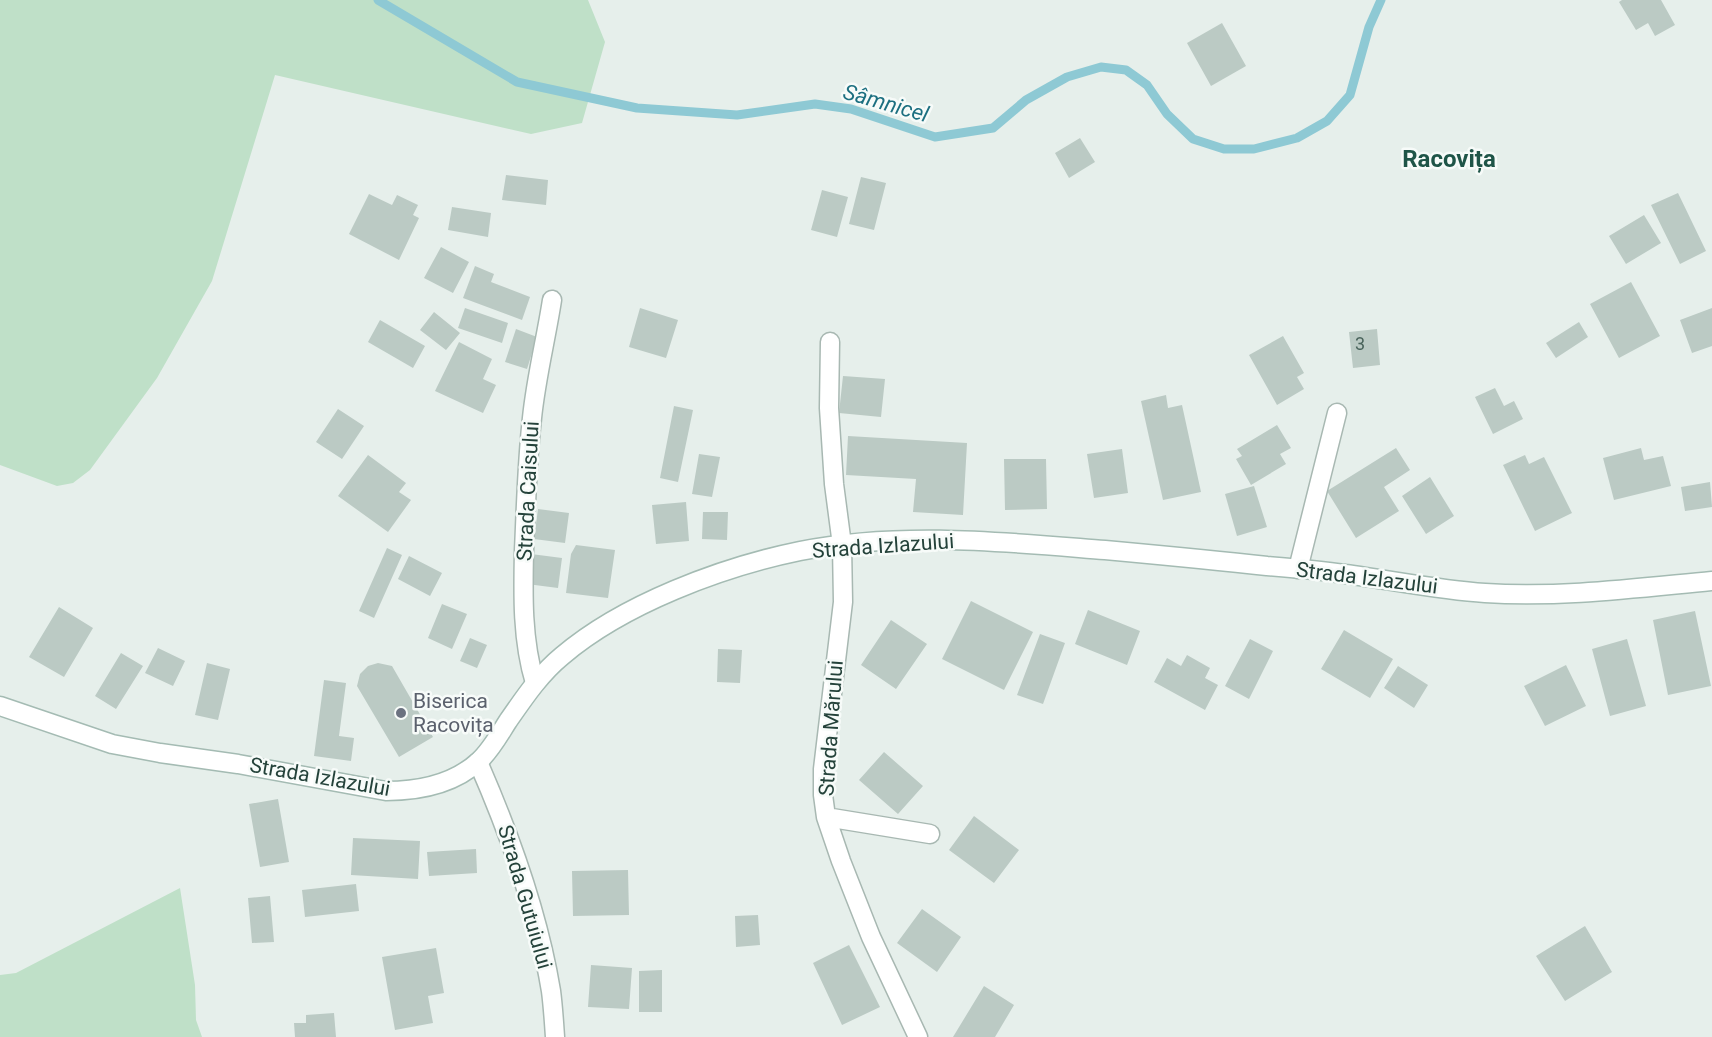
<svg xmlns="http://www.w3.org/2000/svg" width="1712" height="1037" viewBox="0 0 1712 1037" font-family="Roboto,sans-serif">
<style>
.green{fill:#bfe0c8}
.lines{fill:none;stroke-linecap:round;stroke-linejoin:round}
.stream{stroke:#8ec9d4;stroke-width:9}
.building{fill:#bbcac4}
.street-casing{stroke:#a8b8b2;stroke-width:21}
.secondary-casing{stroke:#a4bbb3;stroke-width:21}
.street{stroke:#fff;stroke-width:18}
.secondary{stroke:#fff;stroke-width:18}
.worship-dot{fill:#6b7280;stroke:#f7fbf9;stroke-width:2}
.labels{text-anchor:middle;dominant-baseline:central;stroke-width:5;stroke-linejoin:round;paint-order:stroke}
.number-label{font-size:18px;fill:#4a645c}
.street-label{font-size:21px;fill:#24423a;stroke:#f7fbf9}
.worship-label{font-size:21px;fill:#5b616d;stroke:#f7fbf9;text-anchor:start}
.water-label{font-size:22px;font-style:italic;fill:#1c6f80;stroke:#f7fbf9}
.quarter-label{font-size:24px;font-weight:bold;fill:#1f5548;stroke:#f7fbf9}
</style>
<rect width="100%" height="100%" fill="#e6efeb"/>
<!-- green -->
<path class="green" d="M0 0H588L605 42 582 123 531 134 275 75 212 281 157 378 90 470 73 483 57 486 0 465Z
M180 888 195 985 196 1020 202 1037H0V975L16 973Z"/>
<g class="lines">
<!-- stream -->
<path class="stream" d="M378 0 517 82 637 108 737 115 815 104 851 109 935 137 993 128 1026 100 1067 77 1101 67 1126 70 1147 85 1167 114 1193 139 1224 149H1254L1297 138 1327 121 1350 95 1369 27 1381 0"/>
</g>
<!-- building -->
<path class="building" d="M1622 0H1661L1675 25 1655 36 1648 23 1636 30 1619 2Z
M1222 23 1246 66 1211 86 1187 43Z
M1080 138 1095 162 1069 178 1055 153Z
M506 175 548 180 546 205 502 200Z
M861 177 886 183 874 230 849 224Z
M822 190 848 197 837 237 811 230Z
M1678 193 1706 251 1680 264 1651 205Z
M369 194 392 205 397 195 418 205 413 215 419 218 399 260 349 234Z
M452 207 491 213 488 237 448 230Z
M1644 215 1661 243 1626 264 1609 236Z
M441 247 469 262 453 293 424 278Z
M475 266 494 274 491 282 530 297 522 320 463 298Z
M1631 282 1660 336 1619 358 1590 304Z
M465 308 508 323 502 343 458 328Z
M640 308 678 320 666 358 629 347Z
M1712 308V346L1692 353 1680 320Z
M434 312 460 333 446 350 420 330Z
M380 320 425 346 413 368 368 342Z
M1579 322 1588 337 1556 358 1546 343Z
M516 329 537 337 527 369 505 362Z
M1377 329 1380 365 1353 368 1349 332Z
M1283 336 1304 373 1297 377 1304 389 1277 405 1249 355Z
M459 342 492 359 483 379 496 385 483 413 435 391Z
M843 376 885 379 881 417 839 413Z
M1495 388 1504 406 1514 401 1523 419 1493 434 1475 397Z
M1166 395 1168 408 1182 405 1201 492 1163 500 1141 401Z
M674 406 693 410 678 482 660 478Z
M338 409 364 426 342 459 316 442Z
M1277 425 1291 448 1280 454 1286 464 1251 485 1236 459 1242 456 1237 449Z
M848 436 967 443 963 515 913 512 916 479 846 475Z
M1396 448 1410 470 1384 487 1399 511 1356 538 1327 491Z
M1641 448 1644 460 1663 456 1671 486 1614 500 1603 458Z
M1122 449 1128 493 1094 498 1087 454Z
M699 454 720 457 712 497 692 494Z
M368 455 406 483 399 492 411 500 388 532 338 496Z
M1525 455 1529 464 1544 457 1572 513 1535 531 1503 465Z
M1004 459H1046L1047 509 1005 510Z
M1430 477 1454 516 1426 534 1402 496Z
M1710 482 1712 507 1685 511 1681 487Z
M1254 486 1267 527 1237 536 1225 494Z
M686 502 689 541 656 544 652 505Z
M538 509 569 513 565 543 534 539Z
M703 512H728L727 540 702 539Z
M576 545 615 550 608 598 566 593 571 554Z
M387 548 402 555 374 618 359 611Z
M531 554 562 558 558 588 527 584Z
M409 556 442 573 430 596 398 579Z
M971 601 1033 632 1004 690 942 659Z
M442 604 467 614 452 649 428 638Z
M59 607 93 628 64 677 29 657Z
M1088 610 1140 631 1127 665 1075 644Z
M1695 611 1711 686 1668 695 1653 620Z
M891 620 927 644 896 689 861 665Z
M1344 630 1393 659 1370 698 1321 669Z
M1040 634 1065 643 1043 704 1017 695Z
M470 638 487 645 477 668 460 661Z
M1250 639 1273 651 1249 699 1225 686Z
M1627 639 1646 706 1610 716 1592 649Z
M158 648 185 661 173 686 145 673Z
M718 649 742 650 740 683 717 682Z
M121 653 143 666 116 709 95 696Z
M1187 655 1210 668 1205 678 1218 685 1205 710 1154 682 1167 658 1181 666Z
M207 663 230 669 218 720 195 715Z
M378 663 392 666 433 737 399 757 357 686 360 674 368 666Z
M1566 665 1586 706 1545 726 1524 686Z
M1398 666 1428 685 1414 708 1384 688Z
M324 680 346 683 339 736 354 738 351 761 314 756Z
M884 752 923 786 898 814 859 780Z
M278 799 289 862 260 867 249 804Z
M974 816 1019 850 994 883 949 850Z
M353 838 420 841 418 879 351 875Z
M476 849 477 873 429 876 427 852Z
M628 870 629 915 573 916 572 871Z
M356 884 359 911 305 917 302 890Z
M270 896 274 942 252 943 248 898Z
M922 909 961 937 937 972 897 943Z
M758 915 760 945 736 947 735 916Z
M1585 926 1612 972 1565 1001 1536 956Z
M849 945 880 1007 842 1025 813 963Z
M436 948 444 993 428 996 433 1023 395 1030 382 957Z
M591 965 632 968 629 1009 588 1007Z
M662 970V1012H639V971Z
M984 986 1014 1005 995 1037H953Z
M334 1013 336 1037H295L294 1023H306V1015Z"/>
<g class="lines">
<!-- street casing -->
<g class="street-casing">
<path id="street" d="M830 342 829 408 834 484 842 545 843 602 823 769V795L826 817 841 861 871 937 918 1037
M1298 569 1337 413
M535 683C522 640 523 595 524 551 526 506 527 462 532 418 536 378 546 339 552 300
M478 762C510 835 538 912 551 991 553 1006 554 1022 555 1037
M826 817 930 834"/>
</g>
<!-- secondary casing -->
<g class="secondary-casing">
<path id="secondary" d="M0 706 112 744 160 753 238 764 386 791C419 791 454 784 479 761 491 750 499 735 508 721 524 698 540 674 562 656 623 604 722 567 800 551 901 531 1004 542 1105 550 1159 555 1213 560 1267 566 1293 568 1319 570 1345 574 1391 580 1438 590 1485 593 1561 598 1637 588 1712 581"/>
</g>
<!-- street -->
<use href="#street" class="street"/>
<!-- secondary -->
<use href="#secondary" class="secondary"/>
</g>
<!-- markers -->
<circle class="worship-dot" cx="401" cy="713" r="6"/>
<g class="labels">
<!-- number labels -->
<g class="number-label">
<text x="1360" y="343">3</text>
</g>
<!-- street labels -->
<g class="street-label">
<text transform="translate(528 491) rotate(-87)">Strada Caisului</text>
<text transform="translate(883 546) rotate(-4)">Strada Izlazului</text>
<text transform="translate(1367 578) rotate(7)">Strada Izlazului</text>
<text transform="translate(831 728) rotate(-86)">Strada Mărului</text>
<text transform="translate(320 777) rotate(10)">Strada Izlazului</text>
<text transform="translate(525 897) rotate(74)">Strada Gutuiului</text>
</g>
<!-- worship labels -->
<g class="worship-label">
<text x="413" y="701">Biserica<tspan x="413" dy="24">Racovița</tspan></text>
</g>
<!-- water labels -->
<g class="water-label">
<text transform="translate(886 103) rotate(16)">Sâmnicel</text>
</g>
<!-- quarter labels -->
<g class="quarter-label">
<text x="1449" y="159">Racovița</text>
</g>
</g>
</svg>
